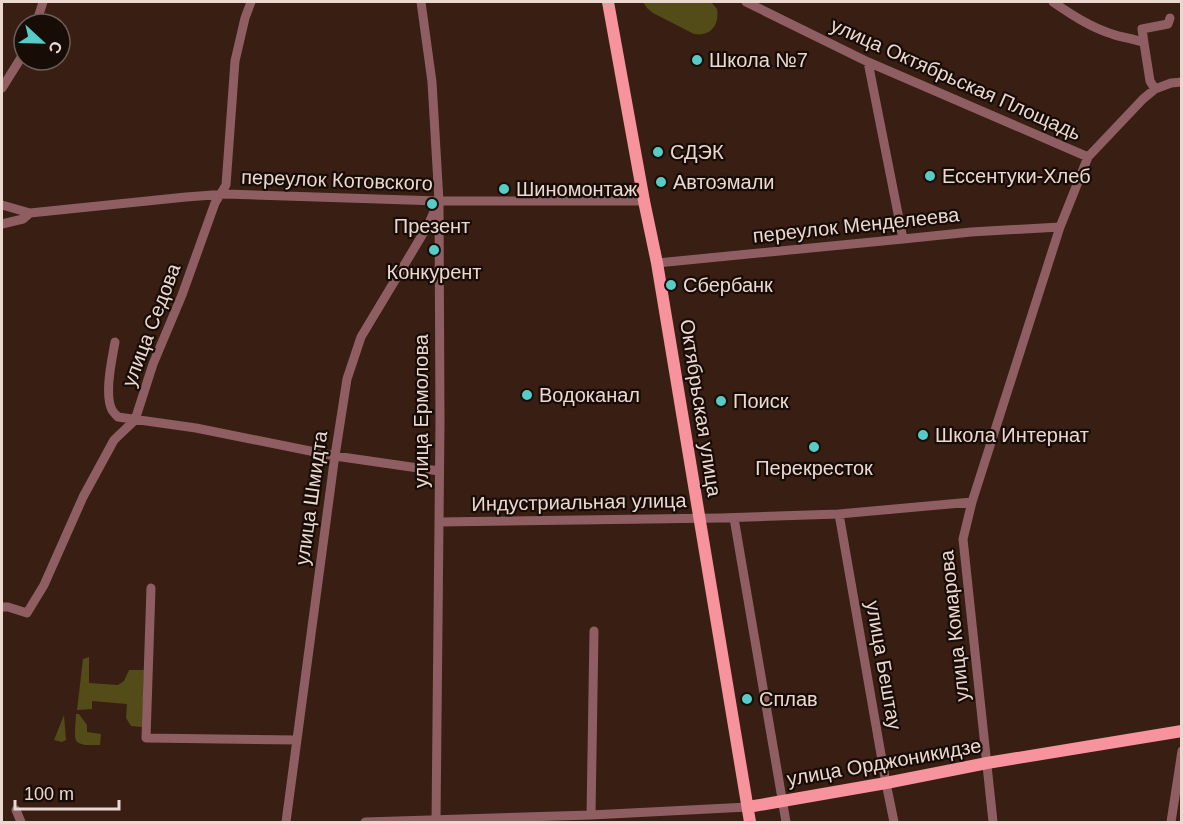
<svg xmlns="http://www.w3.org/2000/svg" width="1183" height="824" viewBox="0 0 1183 824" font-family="Helvetica,sans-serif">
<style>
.green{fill:#534c19}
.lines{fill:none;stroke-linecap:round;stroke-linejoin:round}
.minor{stroke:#8e5e62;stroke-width:9}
.major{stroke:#f7939d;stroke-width:12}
.poi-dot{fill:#55cdc6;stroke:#180c07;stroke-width:2}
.labels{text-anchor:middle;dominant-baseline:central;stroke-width:4.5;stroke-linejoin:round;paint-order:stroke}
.poi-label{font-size:20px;fill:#ebd8d0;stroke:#180c07;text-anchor:start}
.street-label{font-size:20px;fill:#ebd8d0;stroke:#180c07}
</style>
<rect width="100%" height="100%" fill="#391e13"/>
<!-- green -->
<path class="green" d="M643 2H711L717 9C720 25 710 37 694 34L653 13 647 8Z
M89 657V683L118 685 124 681 129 670H144L142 727 131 726 126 718 127 704 92 701V709L77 710 83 659Z
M76 714H79L87 725V732L101 734 100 745C69 746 75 741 76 714Z
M64 715 66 740 62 742 54 740Z"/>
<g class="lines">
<!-- minor -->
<path class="minor" d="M421 2 432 82 439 201 440 422 436 822
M746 2 868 62 1088 157
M1053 2C1072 15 1090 27 1112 34 1122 38 1134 38 1144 43L1150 81 1155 89
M36 24 43 2
M1144 43 1142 29 1168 24 1170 18
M868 62 903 239
M2 88 24 53
M2 205 30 213
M2 224 23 219 30 213 186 197 226 194 439 201H644
M657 263 903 239 971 232 1060 227
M115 342C112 359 104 394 112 410 113 412 116 415 118 417L196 428 335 456 439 471
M839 514 886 783 894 822
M734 518 786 822
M439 522 720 518 839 514 972 502
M151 588 146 738 297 740
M2 607H8L27 613 44 585 83 497 114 440 135 420 153 364 182 295 215 203 226 185 235 61 245 18 251 2
M16 810 21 822
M591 815 594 631
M286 822 334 462 347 379 361 337 427 227 438 203
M365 822 591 815 748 807
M993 822 963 539 972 502 1060 227 1088 157 1143 99 1155 89 1171 83 1182 82
M1171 822 1182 751"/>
<!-- major -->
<path class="major" d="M608 2 644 201 657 263 750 822
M748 807 886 783 987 763 1182 731"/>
</g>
<!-- markers -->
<g class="poi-dot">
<circle cx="697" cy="60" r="6"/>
<circle cx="658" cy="152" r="6"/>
<circle cx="930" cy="176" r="6"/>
<circle cx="661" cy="182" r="6"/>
<circle cx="504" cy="189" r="6"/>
<circle cx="432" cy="204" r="6"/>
<circle cx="434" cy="250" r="6"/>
<circle cx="671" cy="285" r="6"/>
<circle cx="527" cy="395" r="6"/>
<circle cx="721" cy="401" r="6"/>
<circle cx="923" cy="435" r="6"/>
<circle cx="814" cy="447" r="6"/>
<circle cx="747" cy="699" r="6"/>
</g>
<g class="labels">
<!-- poi labels -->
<g class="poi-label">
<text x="709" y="60">Школа №7</text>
<text x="670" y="152">СДЭК</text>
<text x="942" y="176">Ессентуки-Хлеб</text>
<text x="673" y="182">Автоэмали</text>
<text x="516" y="189">Шиномонтаж</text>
<text x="432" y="226" text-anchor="middle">Презент</text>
<text x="434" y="272" text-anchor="middle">Конкурент</text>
<text x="683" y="285">Сбербанк</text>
<text x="539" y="395">Водоканал</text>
<text x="733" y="401">Поиск</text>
<text x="935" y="435">Школа Интернат</text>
<text x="814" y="468" text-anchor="middle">Перекресток</text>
<text x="759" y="699">Сплав</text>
</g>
<!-- street labels -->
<g class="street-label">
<text transform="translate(956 79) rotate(24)">улица Октябрьская Площадь</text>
<text transform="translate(337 180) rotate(2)">переулок Котовского</text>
<text transform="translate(856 225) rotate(-6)">переулок Менделеева</text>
<text transform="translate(151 325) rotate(-69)">улица Седова</text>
<text transform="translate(701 408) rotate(81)">Октябрьская улица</text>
<text transform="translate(421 411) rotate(-90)">улица Ермолова</text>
<text transform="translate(311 498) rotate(-82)">улица Шмидта</text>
<text transform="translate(579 502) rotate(-1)">Индустриальная улица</text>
<text transform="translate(954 626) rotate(-96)">улица Комарова</text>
<text transform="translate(884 665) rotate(80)">улица Бештау</text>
<text transform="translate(884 762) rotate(-10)">улица Орджоникидзе</text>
</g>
</g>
<!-- border -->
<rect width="1183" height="824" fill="none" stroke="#ebd8d0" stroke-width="6"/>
<!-- north arrow -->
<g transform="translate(42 42) rotate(112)"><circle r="28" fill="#180c07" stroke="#6c5e57" stroke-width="1.5"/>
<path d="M0-4.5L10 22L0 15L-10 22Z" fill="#55cdc6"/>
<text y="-9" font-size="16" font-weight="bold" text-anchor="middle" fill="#ebd8d0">С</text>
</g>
<!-- scale -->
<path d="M15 800v9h104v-9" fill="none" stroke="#ebd8d0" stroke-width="3"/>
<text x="24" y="800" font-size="18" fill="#ebd8d0" stroke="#180c07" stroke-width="4.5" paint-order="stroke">100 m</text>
</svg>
